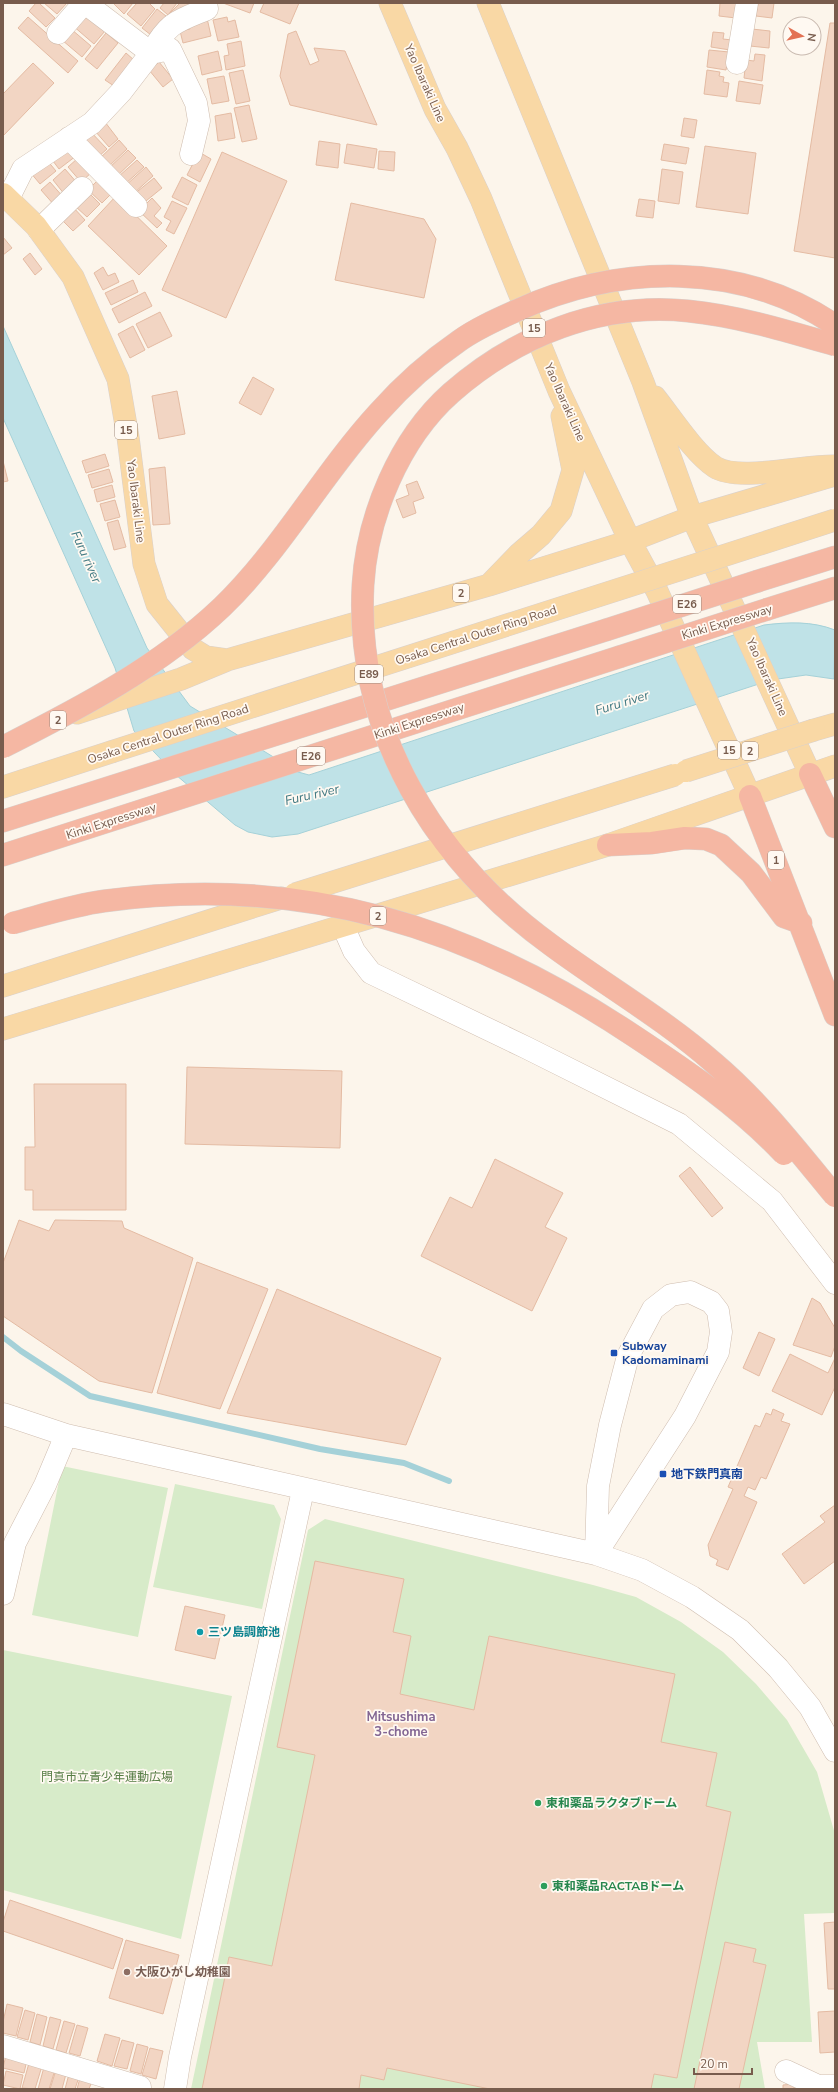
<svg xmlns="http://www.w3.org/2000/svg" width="838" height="2092" viewBox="0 0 838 2092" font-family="'Nunito Sans','Noto Sans JP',sans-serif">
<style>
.green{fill:#d7ebc9}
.water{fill:#bfe2e7;stroke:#a5d1d8}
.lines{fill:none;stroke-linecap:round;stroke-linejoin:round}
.stream{stroke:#a5d1d8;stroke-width:6}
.building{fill:#f2d5c3;stroke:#e4bba3}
.minor-casing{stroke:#cfbdaf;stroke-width:23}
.major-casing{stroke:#d9d1cd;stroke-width:23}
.highway-casing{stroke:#d9d1cd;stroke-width:23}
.minor{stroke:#fff;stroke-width:22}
.major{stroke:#f9d8a5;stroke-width:22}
.highway{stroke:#f5b7a3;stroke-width:22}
.major-bridge-casing{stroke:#d9d1cd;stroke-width:23;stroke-linecap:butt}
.highway-bridge-casing{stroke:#d9d1cd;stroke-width:23;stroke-linecap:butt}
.major-bridge{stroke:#f9d8a5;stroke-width:22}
.highway-bridge{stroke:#f5b7a3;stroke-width:22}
.transit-dot{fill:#1a4fb4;stroke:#fff9f2;stroke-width:1.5}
.culture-dot{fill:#0f9aa8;stroke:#fff9f2;stroke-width:1.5}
.leisure-dot{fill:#2e9e5b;stroke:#fff9f2;stroke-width:1.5}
.education-dot{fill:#8d6e63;stroke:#fff9f2;stroke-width:1.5}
.labels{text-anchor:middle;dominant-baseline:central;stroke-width:3.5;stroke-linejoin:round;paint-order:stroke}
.shield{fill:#fff9f2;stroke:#a08b7e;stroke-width:1}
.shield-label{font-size:11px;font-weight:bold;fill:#785c4d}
.street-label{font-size:12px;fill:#785c4d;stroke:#fff9f2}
.transit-label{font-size:12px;font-weight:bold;fill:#164399;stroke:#fff9f2;text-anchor:start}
.culture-label{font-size:12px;font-weight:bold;fill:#0d838f;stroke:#fff9f2;text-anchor:start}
.park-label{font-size:12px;fill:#577d45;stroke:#fff9f2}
.leisure-label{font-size:12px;font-weight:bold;fill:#27864d;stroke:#fff9f2;text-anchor:start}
.education-label{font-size:12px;font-weight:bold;fill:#785e54;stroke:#fff9f2;text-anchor:start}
.water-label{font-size:13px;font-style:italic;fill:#437a83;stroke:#fff9f2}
.neighbourhood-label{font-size:13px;font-weight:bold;fill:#836693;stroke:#fff9f2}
</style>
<rect width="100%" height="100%" fill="#fcf5eb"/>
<!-- green -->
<path class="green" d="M62 1466 168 1488 138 1637 32 1615Z
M175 1484 274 1505 281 1519 262 1609 153 1587Z
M325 1519 593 1585 636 1597 681 1622 723 1652 756 1684 787 1720 817 1772 835 1834V1913L804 1914 812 2042H757L765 2089H191L308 1530Z
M3 1650 232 1696 181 1939 3 1890Z"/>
<!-- water -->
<path class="water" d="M3 326 147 648 190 706 298 772 309 775 764 625C788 622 812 621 835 630L834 679 806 675 771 680 298 834 272 837 248 832 235 825 176 775 134 731 115 668 3 418Z"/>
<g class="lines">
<!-- stream -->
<path class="stream" d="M3 1337 21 1351 90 1396 320 1449 404 1463 449 1481"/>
</g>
<!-- building -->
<path class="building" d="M36 3H39L55 18 46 27 29 11Z
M44 3H65L66 4 57 14Z
M113 3H133L124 14Z
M137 3H149L155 9 141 26 127 14Z
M164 3H177L168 15 160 8Z
M180 3H195L168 15Z
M223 3H254L250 13Z
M264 3H299L290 24 260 12Z
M720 3H738L736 18 719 16Z
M758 3H774L772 18 756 16Z
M157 9 166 16 151 35 142 28Z
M83 12 105 31 94 44 72 25Z
M28 17 78 61 68 73 18 28Z
M227 17 228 22 235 20 239 37 218 41 213 20Z
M207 18 211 36 183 43 180 31 190 29 188 22Z
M830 23H835V258L794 251Z
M71 29 91 46 82 57 62 40Z
M752 29 770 31 769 48 750 46Z
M296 31 310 65 319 61 314 48 345 51 377 125 290 105 280 76 288 34Z
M713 32 724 33 723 39 732 40 730 50 711 47Z
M106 33 118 43 97 69 85 59Z
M241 41 245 66 226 70 224 56 229 55 227 44Z
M709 50 729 52 726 70 707 67Z
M218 51 222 70 202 75 198 56Z
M126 53 134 60 114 86 105 80Z
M755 54 765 55 762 81 744 78 746 60 754 61Z
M159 62 173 79 163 87 149 70Z
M33 63 54 83 3 136V94Z
M243 70 250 101 236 104 229 73Z
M707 70 720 72 719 76 724 77 723 82 729 83 727 97 704 94Z
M224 76 229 101 212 104 207 79Z
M739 81 763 85 760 104 736 101Z
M249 105 257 139 242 142 234 108Z
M231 113 235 138 218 141 215 116Z
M684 118 697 120 694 138 681 136Z
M105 122 118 139 109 147 95 131Z
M89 130 107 149 97 158 80 139Z
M119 140 127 149 107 168 99 159Z
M319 141 340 144 338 168 316 165Z
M347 144 377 149 374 168 344 163Z
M664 144 689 148 686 164 661 160Z
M67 145 76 156 59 169 50 157Z
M705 146 756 153 748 214 696 207Z
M128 150 136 158 116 177 108 169Z
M379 151 395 152 394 171 378 169Z
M199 152 211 159 200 182 187 175Z
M222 152 287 181 226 318 162 290Z
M78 158 91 173 81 182 68 167Z
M46 159 56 171 40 184 30 172Z
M137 160 144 167 124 185 118 177Z
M146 167 153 176 133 194 125 186Z
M65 169 78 184 65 195 53 180Z
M662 169 683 172 679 204 658 201Z
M182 177 197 185 188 205 172 197Z
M154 178 162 188 141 205 133 195Z
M99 179 113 192 102 203 88 190Z
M50 182 64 198 55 206 41 190Z
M88 192 100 204 87 217 75 206Z
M116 196 167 246 139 275 88 226Z
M152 198 161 208 154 216 162 223 157 228 139 211Z
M639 199 655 201 653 218 636 216Z
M172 201 187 208 174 234 166 230 171 221 164 217Z
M351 203 424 219 436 239 424 298 335 280Z
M72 206 85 220 73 231 60 218Z
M3 237 12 248 3 255Z
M30 253 42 269 35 275 23 259Z
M103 267 108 276 115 273 119 282 103 290 94 273Z
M133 280 138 292 111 305 105 293Z
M145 292 152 306 119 323 112 309Z
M160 312 172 336 148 348 136 324Z
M133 326 145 350 130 358 118 334Z
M253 377 274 389 261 415 239 403Z
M177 391 185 434 159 439 152 396Z
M105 454 109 466 86 473 82 461Z
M3 461 8 481 3 482Z
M165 467 170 524 153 525 149 469Z
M109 469 113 482 92 488 88 475Z
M417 481 424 498 413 502 416 513 403 518 396 500 409 495 406 485Z
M112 485 115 497 97 502 94 490Z
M115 500 120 517 105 521 100 504Z
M118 520 126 547 114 550 107 523Z
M187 1067 342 1071 340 1148 185 1144Z
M34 1084H126V1210H33V1190H25V1147H35Z
M495 1159 563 1193 545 1227 567 1238 532 1311 421 1256 450 1197 472 1208Z
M690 1167 723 1208 712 1217 679 1176Z
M19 1220 49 1231 55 1220 122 1221 124 1228 193 1258 152 1393 99 1381 3 1316V1263Z
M197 1262 268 1289 220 1409 157 1393Z
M277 1289 441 1358 406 1445 227 1413Z
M812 1298 820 1303 835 1328V1346L831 1357 793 1345Z
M759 1332 775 1339 759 1376 743 1368Z
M790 1354 828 1373 835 1358V1387L822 1415 772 1391Z
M773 1409 784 1414 781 1421 790 1424 766 1479 761 1477 755 1490 748 1487 744 1496 757 1502 728 1570 716 1565 718 1560 710 1556 708 1545 733 1489 728 1487 755 1425 760 1427 766 1413 771 1415Z
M835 1505V1561L804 1584 782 1554 825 1522 820 1516Z
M315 1561 404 1579 393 1632 411 1636 400 1694 474 1710 489 1636 675 1674 661 1742 717 1753 706 1806 731 1812 677 2078 654 2074 651 2089H490L387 2068 384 2080 361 2075 359 2089H202L229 1957 272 1966 315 1755 277 1747Z
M185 1606 225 1615 215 1659 175 1650Z
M10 1900 123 1939 113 1969 3 1931V1922Z
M835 1922V1989H828L824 1923Z
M126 1940 179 1955 163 2014 109 1998Z
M725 1942 756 1949 753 1962 766 1965 739 2089H694Z
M7 2004 23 2008 16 2036 3 2033V2022Z
M25 2010 35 2013 28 2040 17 2037Z
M835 2011V2052L820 2053 818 2012Z
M37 2014 47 2017 40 2045 30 2042Z
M50 2017 61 2020 53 2049 43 2046Z
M64 2021 75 2024 66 2053 56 2050Z
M77 2025 88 2028 80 2056 69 2053Z
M105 2034 120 2038 112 2066 97 2061Z
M122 2040 134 2043 127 2069 114 2066Z
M137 2044 148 2047 141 2074 130 2071Z
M150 2048 163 2051 156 2079 142 2075Z
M6 2055 27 2060 24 2073 3 2068Z
M29 2063 42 2066 35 2089 22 2088Z
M44 2067 55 2070 49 2089H38Z
M56 2070 66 2074 62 2089H50Z
M6 2071 23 2075 20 2089 3 2085Z
M69 2074 79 2077 75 2089H65Z
M80 2078 92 2081 89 2089H77Z
M794 2084V2089H783V2085Z"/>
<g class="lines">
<!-- minor casing -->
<g class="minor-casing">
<path id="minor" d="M58 33 84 3
M151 53 170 49 196 103 199 121 191 154
M151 53C169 22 175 22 207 9L206 3
M737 63 747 3
M69 138 136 206
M8 199 23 169 92 123 121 92 151 53 85 3
M39 230 82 188
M343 926 354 951 371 973 527 1048 679 1124 772 1201 835 1283
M690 1292 711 1302 718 1311 721 1332 718 1352 685 1416 596 1554 598 1486 610 1425 628 1356 653 1309 671 1295Z
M3 1414 66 1435 596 1554 642 1570 692 1597 740 1630 778 1668 810 1707 835 1751
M3 1594 15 1543 45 1485 66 1435
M3 2046 140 2087
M786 2071 818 2086H835
M175 2089 180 2057 303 1490"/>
</g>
<!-- major casing -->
<g class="major-casing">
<path id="major" d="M390 3 435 109 457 148 481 199 559 391 630 541 657 591 750 796
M488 3 643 382 692 517 810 774
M3 194 36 226 73 277 118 379 128 437 144 564 157 604 193 649 206 657 227 660
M655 397C671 417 694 453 715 467 738 482 805 465 835 466
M490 584 519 554 541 535 561 511 573 470 562 416
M77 713 181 679 227 660 489 585 630 541 692 517 835 475
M814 730 835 724
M3 787 111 752
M3 986 281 898
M3 1029 608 845 835 766"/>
</g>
<!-- highway casing -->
<g class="highway-casing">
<path id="highway" d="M758 581 835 557
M768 609 835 588
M810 774 835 827
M750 796 835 1015
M3 821 606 630
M608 845 652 843 685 838 706 839 721 845 751 873 784 917 801 923
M3 855 619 657"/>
</g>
<!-- minor -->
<use href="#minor" class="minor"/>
<!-- major -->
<use href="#major" class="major"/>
<!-- highway -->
<use href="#highway" class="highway"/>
<!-- major-bridge casing -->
<g class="major-bridge-casing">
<path id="major-bridge" d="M111 752 835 520
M686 771 814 730
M295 894 675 775"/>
</g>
<!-- highway-bridge casing -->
<g class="highway-bridge-casing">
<path id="highway-bridge" d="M835 345C787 331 738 316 688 311 600 302 516 336 451 393 399 439 367 517 363 585 355 732 435 861 551 945 605 985 664 1019 714 1063 760 1102 797 1150 835 1196
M606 630 758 581
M619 657 768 609
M3 747C80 708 159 667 222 607 282 549 323 473 379 412 403 385 430 361 459 341 477 328 498 319 518 310 620 264 740 261 835 325
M13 923C43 915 74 905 104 901 303 874 469 926 634 1036 687 1071 740 1107 784 1154"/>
</g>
<!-- major-bridge -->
<use href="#major-bridge" class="major-bridge"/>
<!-- highway-bridge -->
<use href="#highway-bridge" class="highway-bridge"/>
</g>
<!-- markers -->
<g class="transit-dot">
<rect x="610" y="1349" width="8" height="8" rx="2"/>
<rect x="659" y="1470" width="8" height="8" rx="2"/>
</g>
<circle class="culture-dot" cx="200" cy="1632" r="4"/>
<g class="leisure-dot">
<circle cx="538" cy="1803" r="4"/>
<circle cx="544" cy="1886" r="4"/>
</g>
<circle class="education-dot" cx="127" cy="1972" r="4"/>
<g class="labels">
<!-- shield labels -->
<g class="shield">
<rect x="523" y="319" width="22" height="18" rx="3"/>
<rect x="115" y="421" width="22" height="18" rx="3"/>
<rect x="453" y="584" width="16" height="18" rx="3"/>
<rect x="673" y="595" width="28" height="18" rx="3"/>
<rect x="355" y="665" width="28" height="18" rx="3"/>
<rect x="50" y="711" width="16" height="18" rx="3"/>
<rect x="718" y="741" width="22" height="18" rx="3"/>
<rect x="742" y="742" width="16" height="18" rx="3"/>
<rect x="297" y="747" width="28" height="18" rx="3"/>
<rect x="768" y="851" width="16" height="18" rx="3"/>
<rect x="370" y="907" width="16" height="18" rx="3"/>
</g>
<g class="shield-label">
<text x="534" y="328">15</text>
<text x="126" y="430">15</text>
<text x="461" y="593">2</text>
<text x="687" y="604">E26</text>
<text x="369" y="674">E89</text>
<text x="58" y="720">2</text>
<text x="729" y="750">15</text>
<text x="750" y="751">2</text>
<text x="311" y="756">E26</text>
<text x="776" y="860">1</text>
<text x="378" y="916">2</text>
</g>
<!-- street labels -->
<g class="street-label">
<text transform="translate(425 83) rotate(66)">Yao Ibaraki Line</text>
<text transform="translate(565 402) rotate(66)">Yao Ibaraki Line</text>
<text transform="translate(136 501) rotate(83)">Yao Ibaraki Line</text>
<text transform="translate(727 622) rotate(-17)">Kinki Expressway</text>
<text transform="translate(476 635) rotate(-18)">Osaka Central Outer Ring Road</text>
<text transform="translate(767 677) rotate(66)">Yao Ibaraki Line</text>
<text transform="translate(419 721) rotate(-18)">Kinki Expressway</text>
<text transform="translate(168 734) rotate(-18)">Osaka Central Outer Ring Road</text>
<text transform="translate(111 821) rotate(-18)">Kinki Expressway</text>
</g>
<!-- transit labels -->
<g class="transit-label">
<text x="622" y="1346">Subway<tspan x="622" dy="14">Kadomaminami</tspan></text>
<text x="671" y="1474">地下鉄門真南</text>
</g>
<!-- culture labels -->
<g class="culture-label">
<text x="208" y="1632">三ツ島調節池</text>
</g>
<!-- park labels -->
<g class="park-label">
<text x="107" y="1777">門真市立青少年運動広場</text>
</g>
<!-- leisure labels -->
<g class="leisure-label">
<text x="546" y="1803">東和薬品ラクタブドーム</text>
<text x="552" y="1886">東和薬品RACTABドーム</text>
</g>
<!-- education labels -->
<g class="education-label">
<text x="135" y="1972">大阪ひがし幼稚園</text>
</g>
<!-- water labels -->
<g class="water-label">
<text transform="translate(86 557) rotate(66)">Furu river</text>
<text transform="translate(622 703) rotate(-17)">Furu river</text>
<text transform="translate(312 795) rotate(-13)">Furu river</text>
</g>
<!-- neighbourhood labels -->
<g class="neighbourhood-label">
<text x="401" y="1717">Mitsushima<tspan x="401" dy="15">3-chome</tspan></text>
</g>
</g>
<!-- border -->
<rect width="838" height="2092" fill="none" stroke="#785c4d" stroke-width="8"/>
<!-- north arrow -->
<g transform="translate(802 36) rotate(98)"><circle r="19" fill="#fff9f2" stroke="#c9bab0"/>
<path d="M0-3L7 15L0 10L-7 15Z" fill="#e37153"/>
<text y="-6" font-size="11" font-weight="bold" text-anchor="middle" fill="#785c4d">N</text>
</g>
<!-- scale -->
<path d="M694 2068v6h58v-6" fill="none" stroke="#785c4d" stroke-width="2"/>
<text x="700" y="2068" font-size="12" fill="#785c4d" stroke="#fff9f2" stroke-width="3" paint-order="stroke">20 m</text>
</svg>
